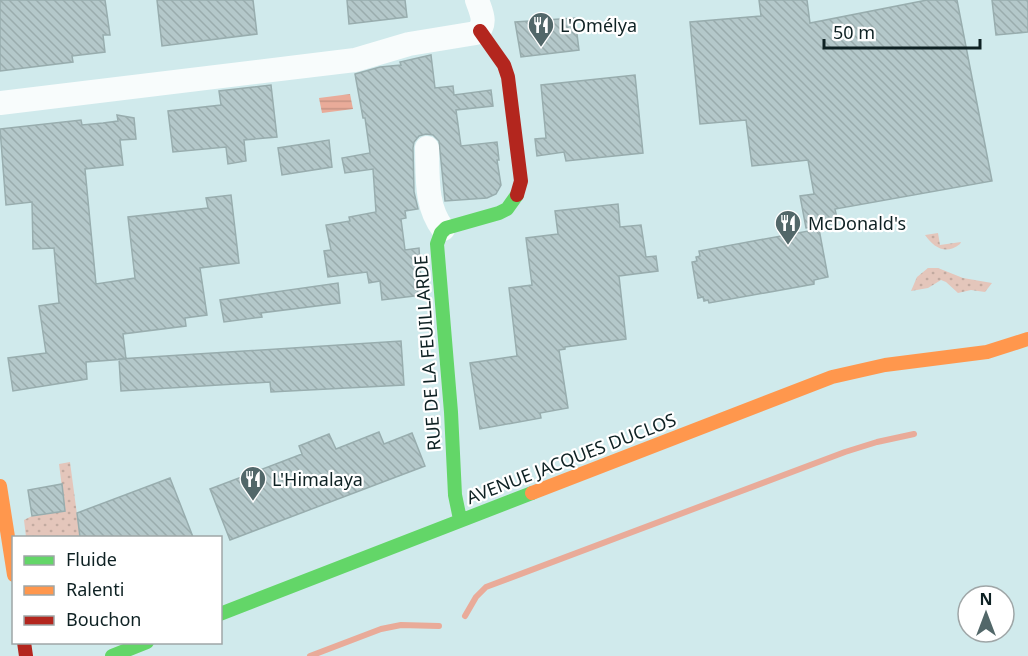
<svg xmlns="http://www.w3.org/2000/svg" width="1028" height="656" viewBox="0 0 1028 656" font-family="'Noto Sans',sans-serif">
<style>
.grass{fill:url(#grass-dots)}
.water{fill:url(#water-rules)}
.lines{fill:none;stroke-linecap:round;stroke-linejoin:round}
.stream{stroke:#e9ab99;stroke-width:6}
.building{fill:url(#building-back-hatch);stroke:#98adae;stroke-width:1.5}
.street{stroke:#f8fcfc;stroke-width:24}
.fast{stroke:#63d668;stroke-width:14}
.slow{stroke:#ff974d;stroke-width:14}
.jam{stroke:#b3261e;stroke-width:14}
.labels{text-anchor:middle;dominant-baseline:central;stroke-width:4.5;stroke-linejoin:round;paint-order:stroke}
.poi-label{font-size:18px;fill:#0e2123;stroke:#fff;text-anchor:start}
.street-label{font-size:18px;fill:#0e2123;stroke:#fff}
</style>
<defs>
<pattern id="grass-dots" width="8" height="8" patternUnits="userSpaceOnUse" patternTransform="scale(1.5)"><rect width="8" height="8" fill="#e4c6bb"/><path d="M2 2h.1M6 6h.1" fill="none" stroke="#c2aaa0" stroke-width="1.8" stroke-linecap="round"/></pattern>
<pattern id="water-rules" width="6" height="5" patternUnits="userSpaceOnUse" patternTransform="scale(1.5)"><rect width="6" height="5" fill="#e9ab99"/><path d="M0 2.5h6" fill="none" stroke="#c79384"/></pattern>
<pattern id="building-back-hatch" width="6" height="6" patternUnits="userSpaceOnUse" patternTransform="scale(1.5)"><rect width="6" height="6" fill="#b4c8ca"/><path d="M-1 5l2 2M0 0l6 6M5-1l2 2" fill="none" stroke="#9aacad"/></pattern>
</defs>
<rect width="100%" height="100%" fill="#d0eaec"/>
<!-- grass -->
<path class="grass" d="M938 233 940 245 961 242 960 244C946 255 934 248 925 235Z
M928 268H938L963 278 992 283 985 292 971 290 958 293 946 282 941 280 928 288 911 291 917 277Z
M70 462 80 537H26L24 520 32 516 65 511 59 464Z"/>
<!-- water -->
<path class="water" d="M350 94 353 109 322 113 319 98Z"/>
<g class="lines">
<!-- stream -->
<path class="stream" d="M465 616 476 597 486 587 845 452 877 442 914 434
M310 656 381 629 401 625 439 626"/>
</g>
<!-- building -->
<path class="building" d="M0 0H105L110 35H103L105 52 72 56 73 62 0 71Z
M157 0H253L257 34 162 46Z
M347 0H405L407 17 349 24Z
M759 0H807L810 23 927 0H957L992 181 835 209 838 223 806 228 800 196 814 194 808 160 752 166 746 120 700 124 690 22 761 16Z
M992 0H1028V32L996 35Z
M575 18 579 50 521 57 515 22Z
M431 55 435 88 453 86 454 95 491 90 493 106 456 110 461 146 497 142 499 160H497L501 185 496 194 487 198 445 201 439 141 433 135 426 134 419 136 414 142 413 148 414 192 418 209 405 211 406 218 401 219 405 250 419 248 422 295 382 300 380 281 369 283 367 272 328 277 324 251 331 250 326 225 350 221 349 217 376 212 373 169 345 173 342 158 370 153 365 118H363L355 74 380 67 401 65 400 62Z
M635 75 643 153 566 161 564 152 537 156 535 139 546 138 541 85Z
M271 85 277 137 244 140 246 161 228 164 226 147 173 152 168 111 221 105 219 91Z
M117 115 134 118 136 139 120 140 123 165 85 169 96 284 135 278 128 217 208 208 206 198 231 195 239 263 200 268 207 315 185 318 186 326 123 334 126 359 86 362 87 379 13 391 8 358 46 353 39 306 59 303 54 248 33 249 32 202 6 205 0 129 81 120 82 125 103 123 118 121Z
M329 140 332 167 282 175 278 148Z
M618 204 620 227 641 225 646 257 656 256 658 271 619 276 626 339 565 347V349L559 350 568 408 540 413 541 418 480 429 470 363 517 356 509 288 532 285 526 238 558 234 555 211Z
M819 229 828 277 814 280V284L709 303 708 300 704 301 703 297 698 298 692 262 697 261 696 257 700 256 699 251Z
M338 283 340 303 261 313 262 317 224 322 220 300Z
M401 341 404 385 271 392 270 382 121 391 119 359Z
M379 432 384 444 412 433 425 466 230 540 210 489 302 454 299 446 329 434 336 449Z
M170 478 193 537H80L77 513Z
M62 484 65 511 32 516 28 490Z"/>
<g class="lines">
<!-- street -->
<path class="street" d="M0 103 355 60 409 44 476 33C488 24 481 12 477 0
M427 148C428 176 425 206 443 229"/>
<!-- fast -->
<path class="fast" d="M460 519 455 495 451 412 437 244 441 233 446 228 499 213 507 209 517 195
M220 614 532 493
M112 656 147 642"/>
<!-- slow -->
<path class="slow" d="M0 486 14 575
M532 493 832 377 885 365 987 352 1028 339"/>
<!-- jam -->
<path class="jam" d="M480 31 504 65 508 77 521 181 517 195
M24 642 26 656"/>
</g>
<!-- icons -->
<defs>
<g id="restaurant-pin" transform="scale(1.35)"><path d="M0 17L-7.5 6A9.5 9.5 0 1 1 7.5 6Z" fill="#526769" stroke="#fff"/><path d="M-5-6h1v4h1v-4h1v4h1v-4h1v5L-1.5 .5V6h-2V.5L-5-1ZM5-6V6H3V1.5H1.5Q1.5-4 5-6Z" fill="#fff"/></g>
</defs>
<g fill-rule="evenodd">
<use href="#restaurant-pin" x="541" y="25"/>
<use href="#restaurant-pin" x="788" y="223"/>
<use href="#restaurant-pin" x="253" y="479"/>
</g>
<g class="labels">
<!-- poi labels -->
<g class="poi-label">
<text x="560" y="25">L'Omélya</text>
<text x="808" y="223">McDonald's</text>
<text x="272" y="479">L'Himalaya</text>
</g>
<!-- street labels -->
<g class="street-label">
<text transform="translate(427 353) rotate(-94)">RUE DE LA FEUILLARDE</text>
<text transform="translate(571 458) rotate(-21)">AVENUE JACQUES DUCLOS</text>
</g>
</g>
<!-- legend -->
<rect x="12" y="536" width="210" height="108" fill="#ffffff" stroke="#9fa6a7" stroke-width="1.5"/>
<rect x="24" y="556" width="30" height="9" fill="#63d668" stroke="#9fa6a7" stroke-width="1.5"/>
<text x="66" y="566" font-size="18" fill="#0e2123">Fluide</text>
<rect x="24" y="586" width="30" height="9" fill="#ff974d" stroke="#9fa6a7" stroke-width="1.5"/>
<text x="66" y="596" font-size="18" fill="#0e2123">Ralenti</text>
<rect x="24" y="616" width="30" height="9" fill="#b3261e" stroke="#9fa6a7" stroke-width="1.5"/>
<text x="66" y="626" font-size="18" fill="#0e2123">Bouchon</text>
<!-- north arrow -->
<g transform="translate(986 614)"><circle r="28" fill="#ffffff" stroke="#9fa6a7" stroke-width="1.5"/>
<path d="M0-4.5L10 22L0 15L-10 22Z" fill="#526769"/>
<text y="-9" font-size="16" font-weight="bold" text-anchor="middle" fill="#0e2123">N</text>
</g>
<!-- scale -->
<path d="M824 39v9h156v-9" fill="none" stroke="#0e2123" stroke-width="3"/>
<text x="833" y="39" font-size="18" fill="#0e2123" stroke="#ffffff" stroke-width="4.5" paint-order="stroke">50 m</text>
</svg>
